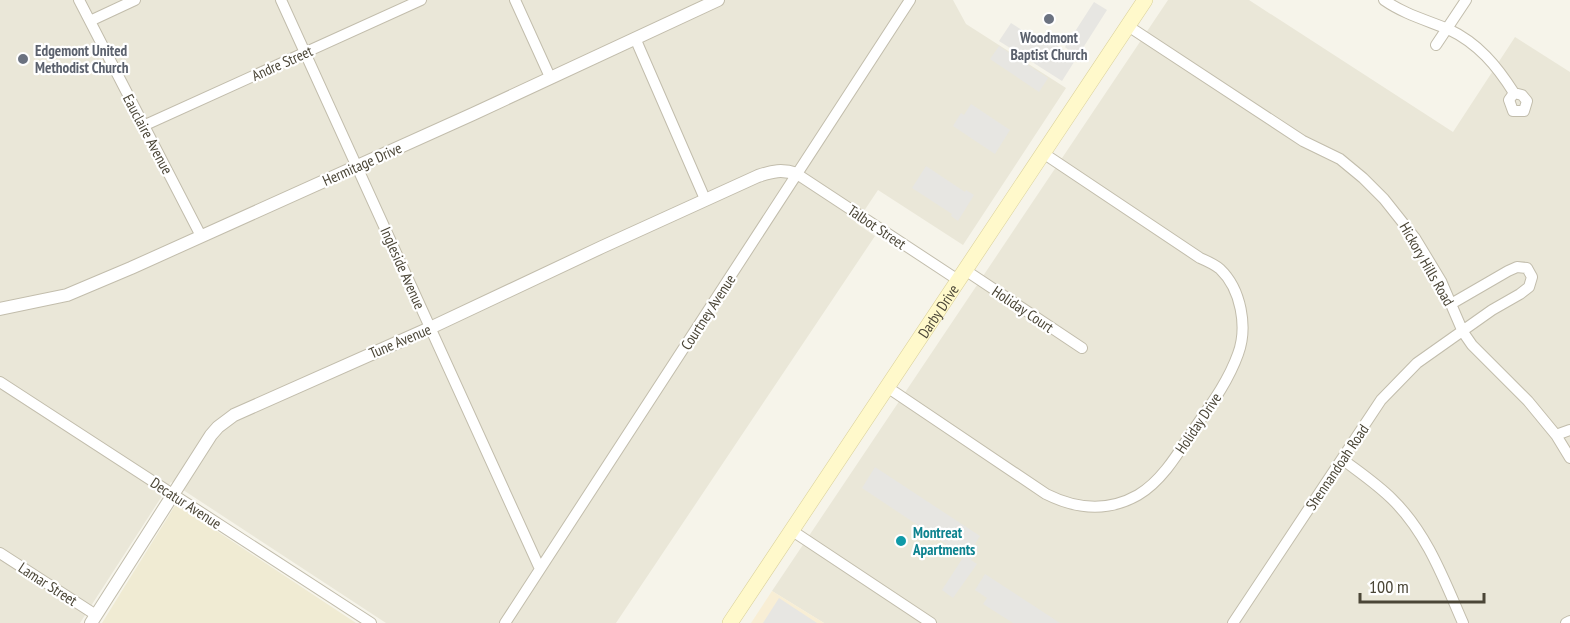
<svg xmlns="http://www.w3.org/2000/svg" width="1570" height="623" viewBox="0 0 1570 623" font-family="'PT Sans Narrow',sans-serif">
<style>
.residential{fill:#eae7d8}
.commercial{fill:#f8eed5}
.education{fill:#f0ebd3}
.parking{fill:#e7e6e2}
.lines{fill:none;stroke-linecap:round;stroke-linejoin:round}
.minor-casing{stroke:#c2bdac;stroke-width:12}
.tertiary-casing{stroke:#c2bdac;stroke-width:14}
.secondary-casing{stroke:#d9cf97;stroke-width:16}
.minor{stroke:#fff;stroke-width:10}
.tertiary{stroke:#fff;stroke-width:12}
.secondary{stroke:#fff9cb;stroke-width:15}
.worship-dot{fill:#6b7280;stroke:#fff;stroke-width:2}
.culture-dot{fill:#0f9aa8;stroke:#fff;stroke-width:2}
.labels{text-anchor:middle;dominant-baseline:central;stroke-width:4.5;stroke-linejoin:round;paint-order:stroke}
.worship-label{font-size:15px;font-weight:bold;fill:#5b616d;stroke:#fff}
.street-label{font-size:15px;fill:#4b4637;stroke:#fff}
.culture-label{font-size:15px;font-weight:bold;fill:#0d838f;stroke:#fff;text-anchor:start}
</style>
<rect width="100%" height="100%" fill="#f6f4ea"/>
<!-- residential -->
<path class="residential" d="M0 0H953L966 24 1066 88 963 245 878 190 856 223 875 236 616 623H386L171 482 80 623H0Z
M1168 0H1249L1453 132 1515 37 1570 72V623H824L772 591Z"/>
<!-- commercial -->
<path class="commercial" d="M772 591 824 623H751Z"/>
<!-- education -->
<path class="education" d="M176 504 356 623H102Z"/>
<!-- parking -->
<path class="parking" d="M1094 2 1107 10 1062 81 999 41 1011 23 1045 45 1049 40 1067 52 1063 58 1066 59 1070 51 1065 47Z
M999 46 1048 78 1039 92 990 59Z
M971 104 1010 130 995 154 953 126 961 113 964 115Z
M926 166 965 192 966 190 974 195 958 221 951 216 952 214 912 188Z
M875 467 980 536 975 544 979 547 971 560 977 564 953 598 942 590 964 556 862 488Z
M985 574 1060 623H1013L983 604 987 598 975 590Z
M779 598 817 623H763Z"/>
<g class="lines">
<!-- minor casing -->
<g class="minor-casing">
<path id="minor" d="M79 0 201 236
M281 0 540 569
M515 0 550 77
M1384 0C1404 14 1426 20 1448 29 1478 43 1497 66 1514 93
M90 21 135 0
M1128 26 1303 141 1340 159 1363 178 1384 199 1415 238 1441 281 1463 332 1472 345 1528 401 1556 435 1570 458
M635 38 705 199
M1436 45 1466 0
M1514 93 1522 95 1527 101 1524 111H1513L1509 100Z
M143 126 421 0
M797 174 958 280
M965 270 1082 348
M0 382 371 623
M887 387 1046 494C1076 509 1108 512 1138 495 1162 481 1179 452 1194 429 1210 406 1228 382 1238 354 1248 327 1241 289 1220 269 1214 264 1207 261 1200 258L1043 153
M1556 435 1570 430
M1342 459C1359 472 1377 484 1392 499 1427 533 1444 580 1463 623
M791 530 931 623
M0 553 96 615
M505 623 910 0
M1233 623 1381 400 1417 363 1492 310 1520 294 1529 287 1532 277 1527 268 1517 267 1508 271 1451 304
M1566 623 1570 621"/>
</g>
<!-- tertiary casing -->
<g class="tertiary-casing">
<path id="tertiary" d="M0 309 67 295 131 268 473 114 718 0
M91 623 211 435 218 427 234 415 430 328 602 247 758 176C773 171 782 169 797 174"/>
</g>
<!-- secondary casing -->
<g class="secondary-casing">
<g id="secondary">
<path id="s1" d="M730 623 1145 0"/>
</g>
</g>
<!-- minor -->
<use href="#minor" class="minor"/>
<!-- tertiary -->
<use href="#tertiary" class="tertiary"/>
<!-- secondary -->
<use href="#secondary" class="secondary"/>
</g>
<!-- markers -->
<g class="worship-dot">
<circle cx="1049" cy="19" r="6"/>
<circle cx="23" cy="59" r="6"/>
</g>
<circle class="culture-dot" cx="901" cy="541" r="6"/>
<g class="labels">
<!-- worship labels -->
<g class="worship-label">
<text x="1049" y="37">Woodmont<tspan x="1049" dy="17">Baptist Church</tspan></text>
<text x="35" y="50" text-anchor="start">Edgemont United<tspan x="35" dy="17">Methodist Church</tspan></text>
</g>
<!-- street labels -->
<g class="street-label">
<text transform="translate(282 63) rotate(-24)">Andre Street</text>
<text transform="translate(148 134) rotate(62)">Eauclaire Avenue</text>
<text transform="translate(362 164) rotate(-24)">Hermitage Drive</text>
<text transform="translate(877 227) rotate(34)">Talbot Street</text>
<text transform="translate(1427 264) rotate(60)">Hickory Hills Road</text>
<text transform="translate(403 268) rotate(66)">Ingleside Avenue</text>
<text transform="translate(1023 309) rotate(34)">Holiday Court</text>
<text stroke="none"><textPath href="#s1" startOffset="375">Darby Drive</textPath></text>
<text transform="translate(708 312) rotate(-57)">Courtney Avenue</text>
<text transform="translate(400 341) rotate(-23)">Tune Avenue</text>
<text transform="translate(1198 423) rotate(-56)">Holiday Drive</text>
<text transform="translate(1337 467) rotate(-56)">Shennandoah Road</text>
<text transform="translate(186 503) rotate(33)">Decatur Avenue</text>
<text transform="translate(48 584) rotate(33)">Lamar Street</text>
</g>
<!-- culture labels -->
<g class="culture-label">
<text x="913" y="532">Montreat<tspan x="913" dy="17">Apartments</tspan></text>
</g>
</g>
<!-- scale -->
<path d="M1360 593v9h124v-9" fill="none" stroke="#4b4637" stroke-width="3"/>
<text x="1369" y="593" font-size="18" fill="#4b4637" stroke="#ffffff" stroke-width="4.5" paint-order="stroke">100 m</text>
</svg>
